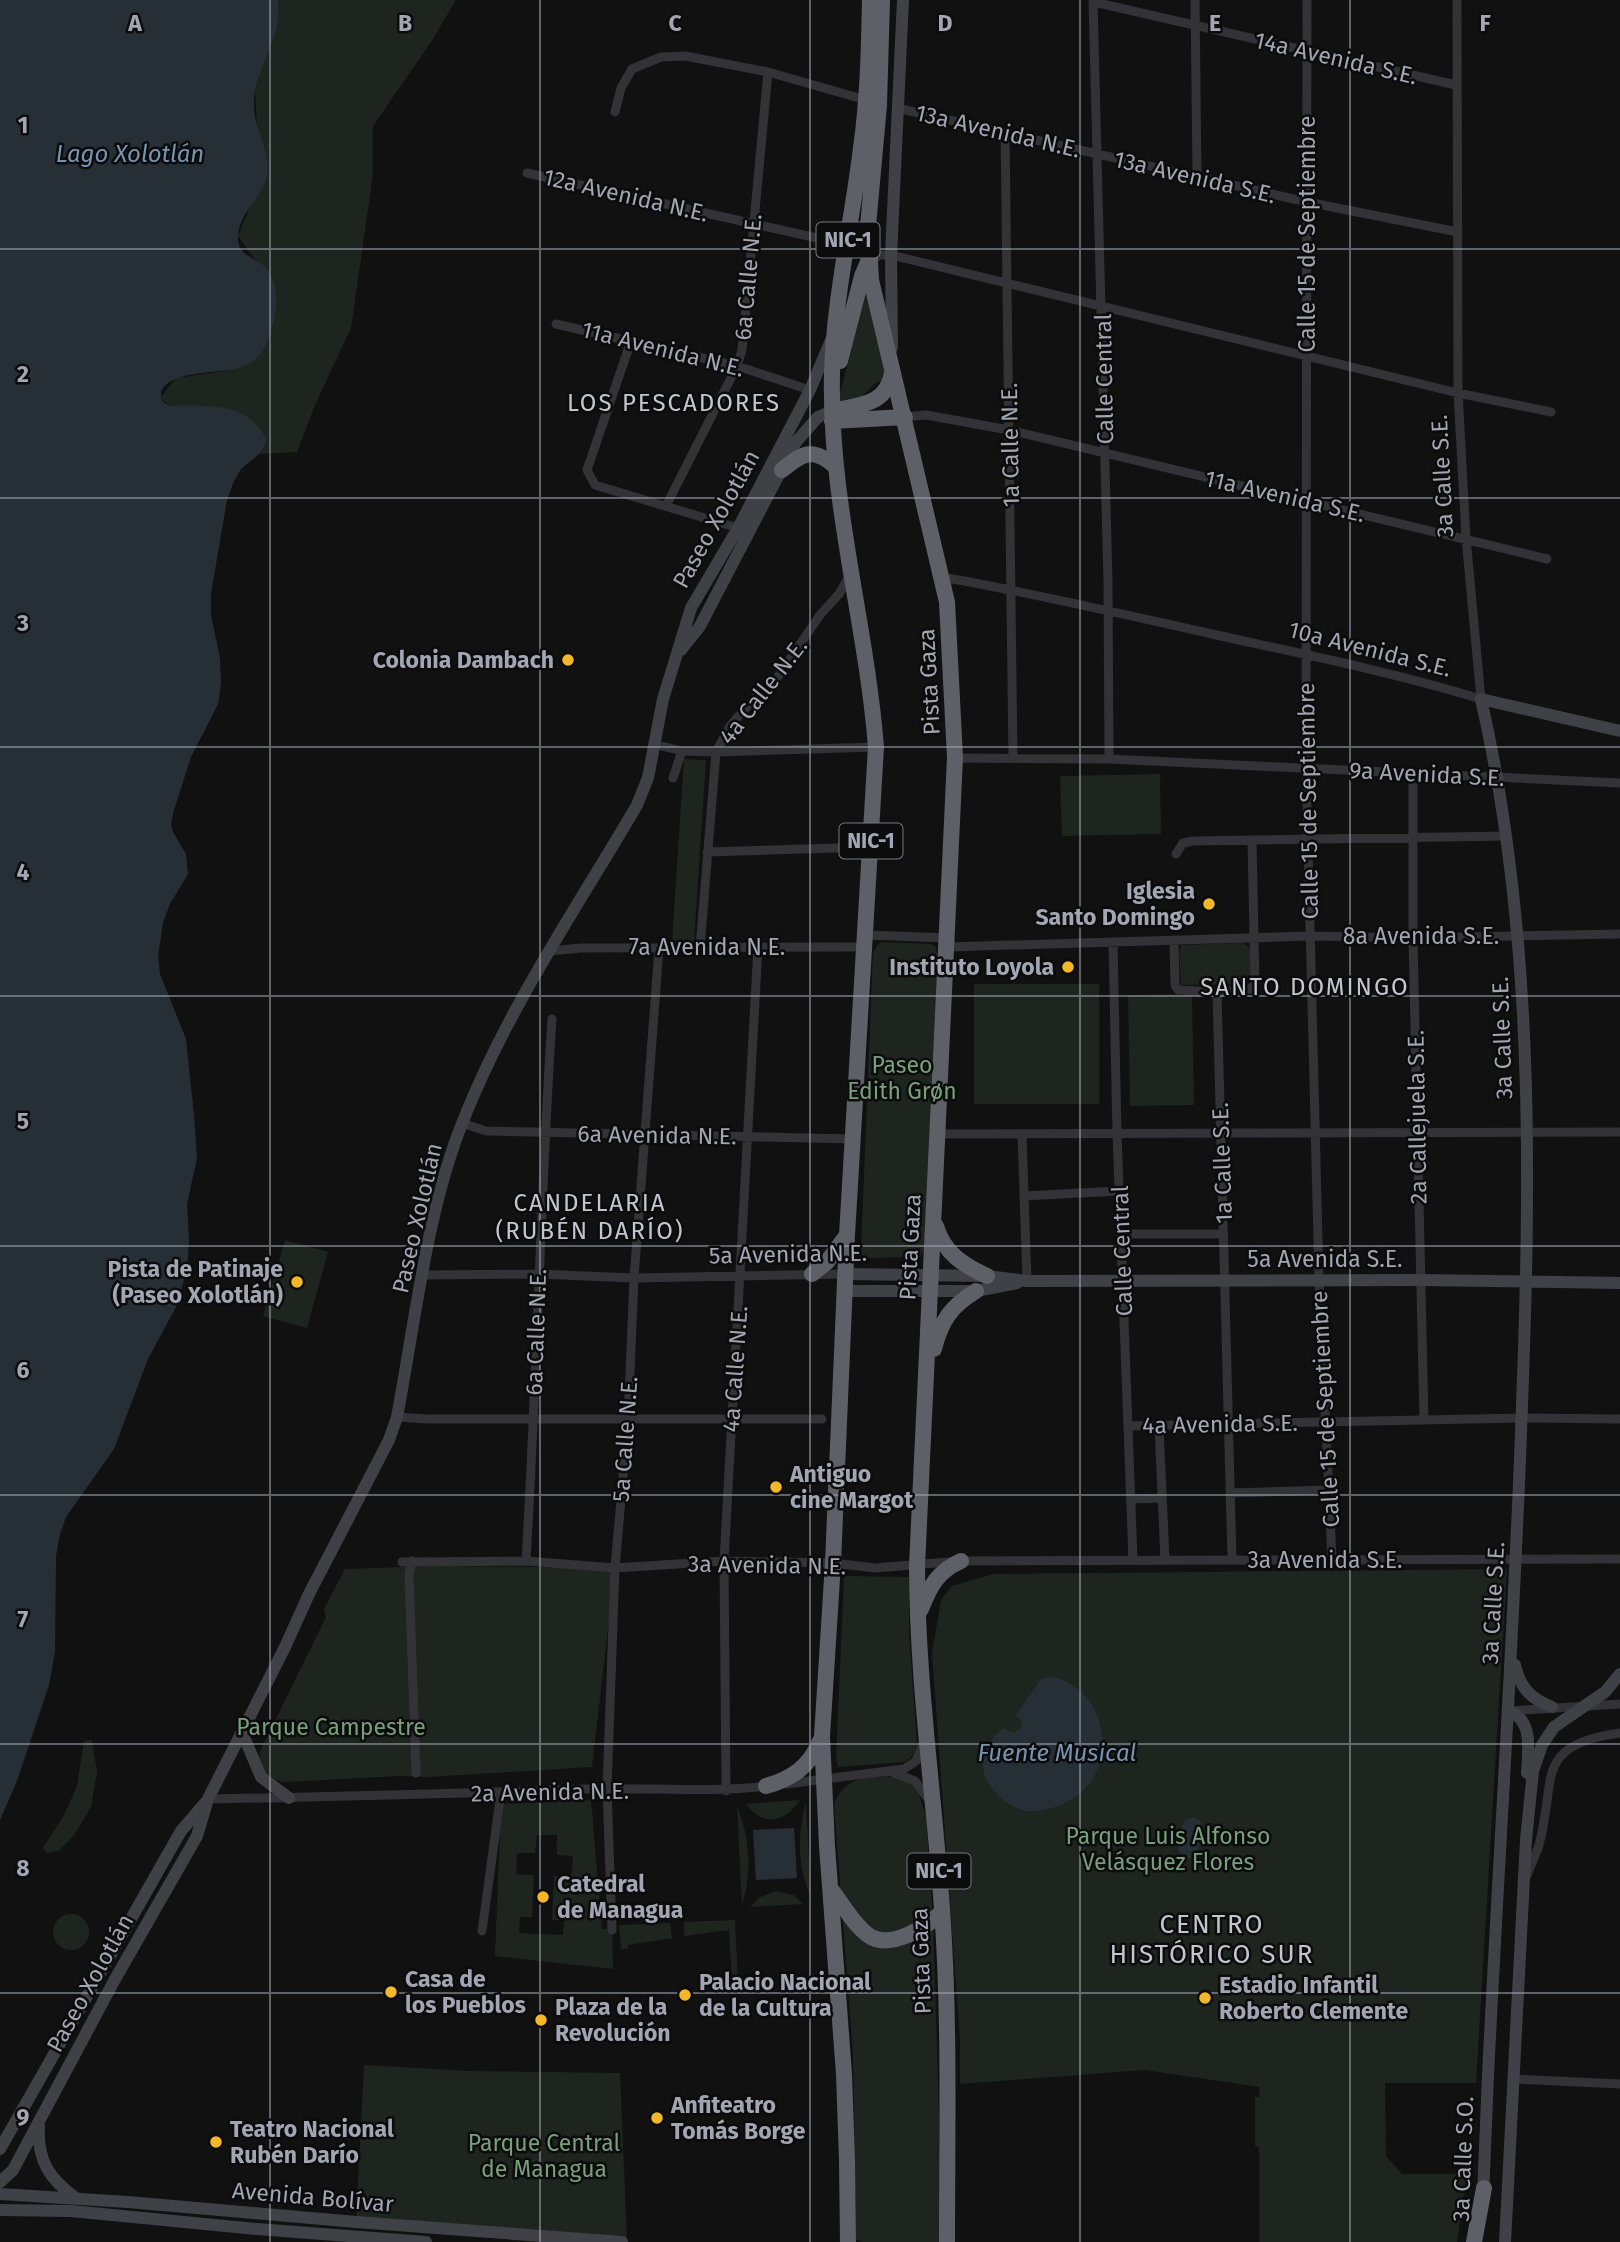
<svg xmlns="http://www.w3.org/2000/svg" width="1620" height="2242" viewBox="0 0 1620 2242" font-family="'Fira Sans',sans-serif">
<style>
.green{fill:#1d251e;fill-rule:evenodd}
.water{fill:#272f36}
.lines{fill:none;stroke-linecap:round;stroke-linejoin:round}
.street{stroke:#323237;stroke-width:9}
.secondary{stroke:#404147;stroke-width:12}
.highway{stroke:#5e6068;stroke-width:16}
.grid{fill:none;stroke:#a2a6b3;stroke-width:2;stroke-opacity:0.55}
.poi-dot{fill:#f4b727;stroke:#0c0c0d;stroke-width:2.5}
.labels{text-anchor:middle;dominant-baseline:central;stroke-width:5;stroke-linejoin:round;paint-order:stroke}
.shield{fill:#0c0c0d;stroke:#757881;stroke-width:2}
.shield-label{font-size:21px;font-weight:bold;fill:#a2a6b3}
.street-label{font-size:23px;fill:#a2a6b3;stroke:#0c0c0d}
.poi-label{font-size:23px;font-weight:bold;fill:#a2a6b3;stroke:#0c0c0d;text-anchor:start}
.park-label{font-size:23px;fill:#789f7c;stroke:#0c0c0d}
.water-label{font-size:24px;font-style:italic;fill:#7793b0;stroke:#0c0c0d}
.neighbourhood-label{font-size:24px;letter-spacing:2px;fill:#c3c6cf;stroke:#0c0c0d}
.quarter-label{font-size:26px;letter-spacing:2px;fill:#c3c6cf;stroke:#0c0c0d}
.grid-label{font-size:23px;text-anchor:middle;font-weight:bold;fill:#a2a6b3;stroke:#0c0c0d;stroke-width:5;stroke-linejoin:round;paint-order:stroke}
</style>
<rect width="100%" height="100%" fill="#111112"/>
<!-- green -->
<path class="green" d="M280 0H456L431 42 373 126V174L351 328 315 405 297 452 259 454 265 439 202 406H170L160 398 176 378 225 371 274 287 238 236 250 207 257 126 255 89Z
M867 286 886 372 884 379 873 385 862 397 841 403 839 396 851 352 862 287Z
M684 759 706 760 694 942 672 941Z
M1160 774 1161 834 1062 836 1060 776Z
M880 942 930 944 935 946 938 957 933 1054 938 1065 926 1248 919 1257 866 1258 862 1255 861 1251 873 952Z
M1241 943C1245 944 1248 945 1250 949 1254 958 1252 978 1247 984L1181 985 1179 951 1182 945Z
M974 984H1099V1104H974Z
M1192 994 1194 1105 1130 1106 1128 995Z
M285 1240 328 1252 307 1328 263 1316Z
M433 1566 615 1568 592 1767 430 1777 399 1776 285 1782C265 1779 258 1772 260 1751L326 1617 324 1609 345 1569Z
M1507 1569 1476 2083H1385L1386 2156 1402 2174H1467L1457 2242H1259V2147L1255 2146V2097H1259V2087L1145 2070 960 2084V2041L932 1653 941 1600 952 1586 993 1574Z
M844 1576 909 1577V1633L917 1745 911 1758 904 1762 838 1767 836 1760Z
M92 1740 97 1772 91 1807 75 1834 59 1851 47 1853 43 1848 64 1815 77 1786 84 1741Z
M885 1776 897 1778 911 1784 918 1791 926 1817 933 1918 939 2117 940 2242H862L856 2239 853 2054 834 1804C846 1778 858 1779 885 1776Z
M591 1800 602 1929 612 1930 613 1969 495 1956 501 1804ZM537 1835H557V1855L573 1856 571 1877 554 1876 552 1920H564L563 1935 519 1933 520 1917H532L534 1875 516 1874 517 1853H535Z
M800 1800C785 1823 763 1827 746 1804Z
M806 1802 811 1897C797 1866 797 1834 806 1802Z
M737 1806C750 1837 752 1873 742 1905Z
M776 1891 794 1895 803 1904 751 1907 758 1898Z
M53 1932a18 18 0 1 1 36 0a18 18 0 1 1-36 0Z
M735 1920 738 1982H732L729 1930 684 1936V1922Z
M670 1923 672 1938 628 1945V1949H621L619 1925Z
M364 2065 470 2071 620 2073 627 2242 356 2222Z"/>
<!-- water -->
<path class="water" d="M0 0H279C278 9 279 18 277 26 271 54 252 79 254 108 255 130 271 152 267 175 263 198 238 213 238 237 237 255 254 257 264 266 283 283 276 322 267 342 262 354 254 363 242 367 224 374 163 369 161 395 160 401 164 403 170 406 206 407 247 400 266 439L265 445 259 454 241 469 233 483 227 500 211 593V615L220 659 221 683 218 704 191 757 174 810 171 823 173 832 186 854 188 874 170 904 163 922 158 957 160 974 186 1039 194 1115 197 1158 187 1204 189 1241 187 1270 176 1307 148 1359 114 1449 66 1517 60 1534 56 1556 55 1652 49 1685 17 1781 0 1820Z
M1055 1677C1080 1686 1097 1703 1101 1730 1108 1769 1086 1800 1048 1809 1039 1811 1030 1813 1022 1810 998 1803 973 1773 986 1748 990 1740 997 1734 1004 1728L1013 1733 1020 1729 1022 1722 1016 1715 1041 1679Z
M1193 1817 1199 1820 1203 1826 1197 1854 1189 1859C1171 1855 1179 1834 1184 1821Z
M794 1828 797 1878 756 1880 753 1830Z"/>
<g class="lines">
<!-- street -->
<path class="street" d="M1093 0 1108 582 1109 759
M1195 0 1197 176
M1307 0 1306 768 1319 1280 1332 1559
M1094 2 1456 85
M897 108 1307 202 1458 232
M615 112 621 88 632 69 661 57 685 56 768 72 866 100
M1005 132 1013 758
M527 173 848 245
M869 261 880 255H891L1458 393 1551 412
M556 324 737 366 810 390
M631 341 587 470 595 485 738 528
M905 417 926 415 1009 430 1547 559
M666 506 737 366 742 350 768 72
M942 577C1033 593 1122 614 1212 634 1302 654 1393 672 1481 699L1466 538 1458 393 1457 0
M653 744 682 751 716 752 876 747
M955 758 1109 759 1620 783
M1413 773V938L1424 1420
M673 778 682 751
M707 852 870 847
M1176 854 1183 843 1193 841 1507 836
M866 935 948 938
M1174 940 1175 985 1178 990 1217 992 1251 989 1255 983 1252 841
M1113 942 1117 1134 1133 1560
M947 947 1310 936 1413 938 1620 934
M700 948 716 752 730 726 752 701 777 678 820 615 839 594 851 573
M550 951 581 948 866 947
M1217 992 1232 1560
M462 1123 486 1131 854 1139
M938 1134 1620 1132
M1022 1135 1027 1281
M1024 1196 1119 1191
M1121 1234H1224
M423 1275 538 1274 634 1278 846 1274
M397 1417 427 1419H822
M1128 1426 1522 1418 1620 1419
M1159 1426 1165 1560
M1230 1493 1329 1490
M1131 1499 1162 1498
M412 1561 409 1574 416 1773
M526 1561C537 1380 540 1200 552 1019
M402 1562 526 1561 615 1568 724 1561 833 1563 875 1568 961 1561 1620 1559
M1510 1711 1620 1704
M894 1773 915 1781 929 1800
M786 1784 904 1769 916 1761 923 1743
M726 1791 724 1561 758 947
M208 1799C335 1797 461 1793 587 1789 649 1787 706 1793 768 1786
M1527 1875C1531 1865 1536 1855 1539 1845 1557 1780 1532 1745 1620 1733
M612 1930 607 1789 615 1568 628 1419 634 1278 659 948
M482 1931 501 1792
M1513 2079 1620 2084"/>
<!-- secondary -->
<path class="secondary" d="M892 348 891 255 903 0
M681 650 700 626 796 442 818 417 832 411
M846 1274 987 1276 1027 1281 1421 1280 1620 1283
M846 1291H976L1017 1283
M1515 1665C1520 1688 1531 1699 1552 1707
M1508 1711C1534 1719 1528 1751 1527 1773
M242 1732 261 1777 289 1798
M39 2126C37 2160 49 2179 76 2198
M0 2149 181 1831 206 1802
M0 2182 13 2170 114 1981 197 1836 208 1799 285 1647 309 1594 389 1440 397 1417C415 1322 427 1210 463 1121 507 1009 577 908 637 805L648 778 663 699 691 608 738 528 810 390 831 340
M0 2194 128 2202 356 2222 622 2242
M1483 2197C1485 2156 1486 2116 1488 2076 1498 1870 1512 1664 1520 1458 1530 1205 1538 948 1481 699L1620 731
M0 2210 71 2211 257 2229 426 2242
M1505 2242 1526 1840 1533 1771 1542 1745 1554 1727 1605 1692 1620 1674"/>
<!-- highway -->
<path class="highway" d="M882 0 879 105 868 226 871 280 947 602 955 758 917 1566C917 1681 934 1794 942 1909 950 2019 947 2131 947 2242
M840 361 862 276 868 262
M832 411C859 405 887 405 892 373
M832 421 905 417
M782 470C804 452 813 447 836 467
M936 1226C944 1253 963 1265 987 1276
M812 1274 827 1262 847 1235
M934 1349C941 1321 951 1306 976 1291
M921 1609C930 1586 938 1571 961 1561
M766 1786C792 1779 810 1766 820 1741
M830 1888C842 1903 853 1924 868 1935 889 1951 927 1927 942 1912
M848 2242 847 2160 844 2074 827 1846 822 1736 833 1563 847 1235 876 747C866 621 829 501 832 374 834 298 852 223 861 148 868 99 869 49 870 0
M1474 2242 1484 2188"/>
</g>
<!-- grid -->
<path class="grid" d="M270 0V2242M540 0V2242M810 0V2242M1080 0V2242M1350 0V2242M0 249H1620M0 498H1620M0 747H1620M0 996H1620M0 1246H1620M0 1495H1620M0 1744H1620M0 1993H1620"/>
<!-- markers -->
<g class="poi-dot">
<circle cx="568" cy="660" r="7"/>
<circle cx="1209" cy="904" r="7"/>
<circle cx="1068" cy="967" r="7"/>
<circle cx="297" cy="1282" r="7"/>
<circle cx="776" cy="1487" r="7"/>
<circle cx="543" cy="1897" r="7"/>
<circle cx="391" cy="1992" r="7"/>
<circle cx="685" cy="1995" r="7"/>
<circle cx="1205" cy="1998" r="7"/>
<circle cx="541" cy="2020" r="7"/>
<circle cx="657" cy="2118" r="7"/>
<circle cx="216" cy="2142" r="7"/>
</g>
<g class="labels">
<!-- shield labels -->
<g class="shield">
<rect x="816.5" y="222.5" width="63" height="35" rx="5"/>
<rect x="839.5" y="823.5" width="63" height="35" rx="5"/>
<rect x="907.5" y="1853.5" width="63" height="35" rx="5"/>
</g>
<g class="shield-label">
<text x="848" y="240">NIC-1</text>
<text x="871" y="841">NIC-1</text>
<text x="939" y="1871">NIC-1</text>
</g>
<!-- street labels -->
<g class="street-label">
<text transform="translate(1336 58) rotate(13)">14a Avenida S.E.</text>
<text transform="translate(998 131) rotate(13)">13a Avenida N.E.</text>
<text transform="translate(1195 177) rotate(13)">13a Avenida S.E.</text>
<text transform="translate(626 195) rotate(13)">12a Avenida N.E.</text>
<text transform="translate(1307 234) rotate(-90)">Calle 15 de Septiembre</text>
<text transform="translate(748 277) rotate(-85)">6a Calle N.E.</text>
<text transform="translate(663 349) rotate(14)">11a Avenida N.E.</text>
<text transform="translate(1104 379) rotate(-91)">Calle Central</text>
<text transform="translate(1010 445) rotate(-91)">1a Calle N.E.</text>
<text transform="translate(1442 476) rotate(-93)">3a Calle S.E.</text>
<text transform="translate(1285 496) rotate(13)">11a Avenida S.E.</text>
<text transform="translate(716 519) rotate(-61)">Paseo Xolotlán</text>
<text transform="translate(1370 649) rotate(14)">10a Avenida S.E.</text>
<text transform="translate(929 682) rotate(-93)">Pista Gaza</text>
<text transform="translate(763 691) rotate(-52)">4a Calle N.E.</text>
<text transform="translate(1427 774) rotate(3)">9a Avenida S.E.</text>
<text transform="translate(1308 801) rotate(-91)">Calle 15 de Septiembre</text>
<text x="1421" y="936">8a Avenida S.E.</text>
<text x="707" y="947">7a Avenida N.E.</text>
<text transform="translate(1502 1038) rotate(-92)">3a Calle S.E.</text>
<text transform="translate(1417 1117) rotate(-91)">2a Callejuela S.E.</text>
<text transform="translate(657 1135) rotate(1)">6a Avenida N.E.</text>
<text transform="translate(1222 1163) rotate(-92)">1a Calle S.E.</text>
<text transform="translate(417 1218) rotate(-77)">Paseo Xolotlán</text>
<text transform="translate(910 1247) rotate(-87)">Pista Gaza</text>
<text transform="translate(1122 1251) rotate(-92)">Calle Central</text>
<text transform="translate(788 1254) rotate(-1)">5a Avenida N.E.</text>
<text x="1325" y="1259">5a Avenida S.E.</text>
<text transform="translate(536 1332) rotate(-88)">6a Calle N.E.</text>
<text transform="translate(735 1369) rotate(-86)">4a Calle N.E.</text>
<text transform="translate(1325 1409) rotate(-93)">Calle 15 de Septiembre</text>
<text transform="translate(1220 1424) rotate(-1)">4a Avenida S.E.</text>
<text transform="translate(625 1439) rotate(-86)">5a Calle N.E.</text>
<text x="1325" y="1560">3a Avenida S.E.</text>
<text transform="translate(767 1565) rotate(1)">3a Avenida N.E.</text>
<text transform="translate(1493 1603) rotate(-87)">3a Calle S.E.</text>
<text transform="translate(550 1792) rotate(-1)">2a Avenida N.E.</text>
<text transform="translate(921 1961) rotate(-92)">Pista Gaza</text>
<text transform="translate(90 1983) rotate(-61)">Paseo Xolotlán</text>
<text transform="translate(1463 2159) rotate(-88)">3a Calle S.O.</text>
<text transform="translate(313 2197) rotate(5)">Avenida Bolívar</text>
</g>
<!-- poi labels -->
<g class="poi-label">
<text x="554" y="660" text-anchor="end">Colonia Dambach</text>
<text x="1195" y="891" text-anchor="end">Iglesia<tspan x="1195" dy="26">Santo Domingo</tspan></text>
<text x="1054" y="967" text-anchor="end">Instituto Loyola</text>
<text x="283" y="1269" text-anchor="end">Pista de Patinaje<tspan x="283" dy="26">(Paseo Xolotlán)</tspan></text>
<text x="790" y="1474">Antiguo<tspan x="790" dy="26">cine Margot</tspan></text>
<text x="557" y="1884">Catedral<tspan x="557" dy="26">de Managua</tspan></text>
<text x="405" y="1979">Casa de<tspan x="405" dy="26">los Pueblos</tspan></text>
<text x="699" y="1982">Palacio Nacional<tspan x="699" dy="26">de la Cultura</tspan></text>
<text x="1219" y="1985">Estadio Infantil<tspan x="1219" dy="26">Roberto Clemente</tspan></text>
<text x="555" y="2007">Plaza de la<tspan x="555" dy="26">Revolución</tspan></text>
<text x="671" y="2105">Anfiteatro<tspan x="671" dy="26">Tomás Borge</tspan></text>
<text x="230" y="2129">Teatro Nacional<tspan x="230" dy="26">Rubén Darío</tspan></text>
</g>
<!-- park labels -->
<g class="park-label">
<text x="902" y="1065">Paseo<tspan x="902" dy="26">Edith Grøn</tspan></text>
<text x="331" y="1727">Parque Campestre</text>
<text x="1168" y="1836">Parque Luis Alfonso<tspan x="1168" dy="26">Velásquez Flores</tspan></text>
<text x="544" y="2143">Parque Central<tspan x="544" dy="26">de Managua</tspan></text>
</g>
<!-- water labels -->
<g class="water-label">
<text x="130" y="154">Lago Xolotlán</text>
<text x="1057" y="1753">Fuente Musical</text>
</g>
<!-- neighbourhood labels -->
<g class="neighbourhood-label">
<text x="674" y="403">LOS PESCADORES</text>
<text x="1305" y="987">SANTO DOMINGO</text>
<text x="590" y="1203">CANDELARIA<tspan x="590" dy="28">(RUBÉN DARÍO)</tspan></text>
</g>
<!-- quarter labels -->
<g class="quarter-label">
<text x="1212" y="1924">CENTRO<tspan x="1212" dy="30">HISTÓRICO SUR</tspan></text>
</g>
</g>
<g class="grid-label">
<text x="135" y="31">A</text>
<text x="405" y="31">B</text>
<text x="675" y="31">C</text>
<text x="945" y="31">D</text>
<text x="1215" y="31">E</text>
<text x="1485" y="31">F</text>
<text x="23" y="133">1</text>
<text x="23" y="382">2</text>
<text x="23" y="631">3</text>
<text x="23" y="880">4</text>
<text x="23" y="1129">5</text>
<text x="23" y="1378">6</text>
<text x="23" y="1627">7</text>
<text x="23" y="1876">8</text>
<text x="23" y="2125">9</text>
</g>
</svg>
